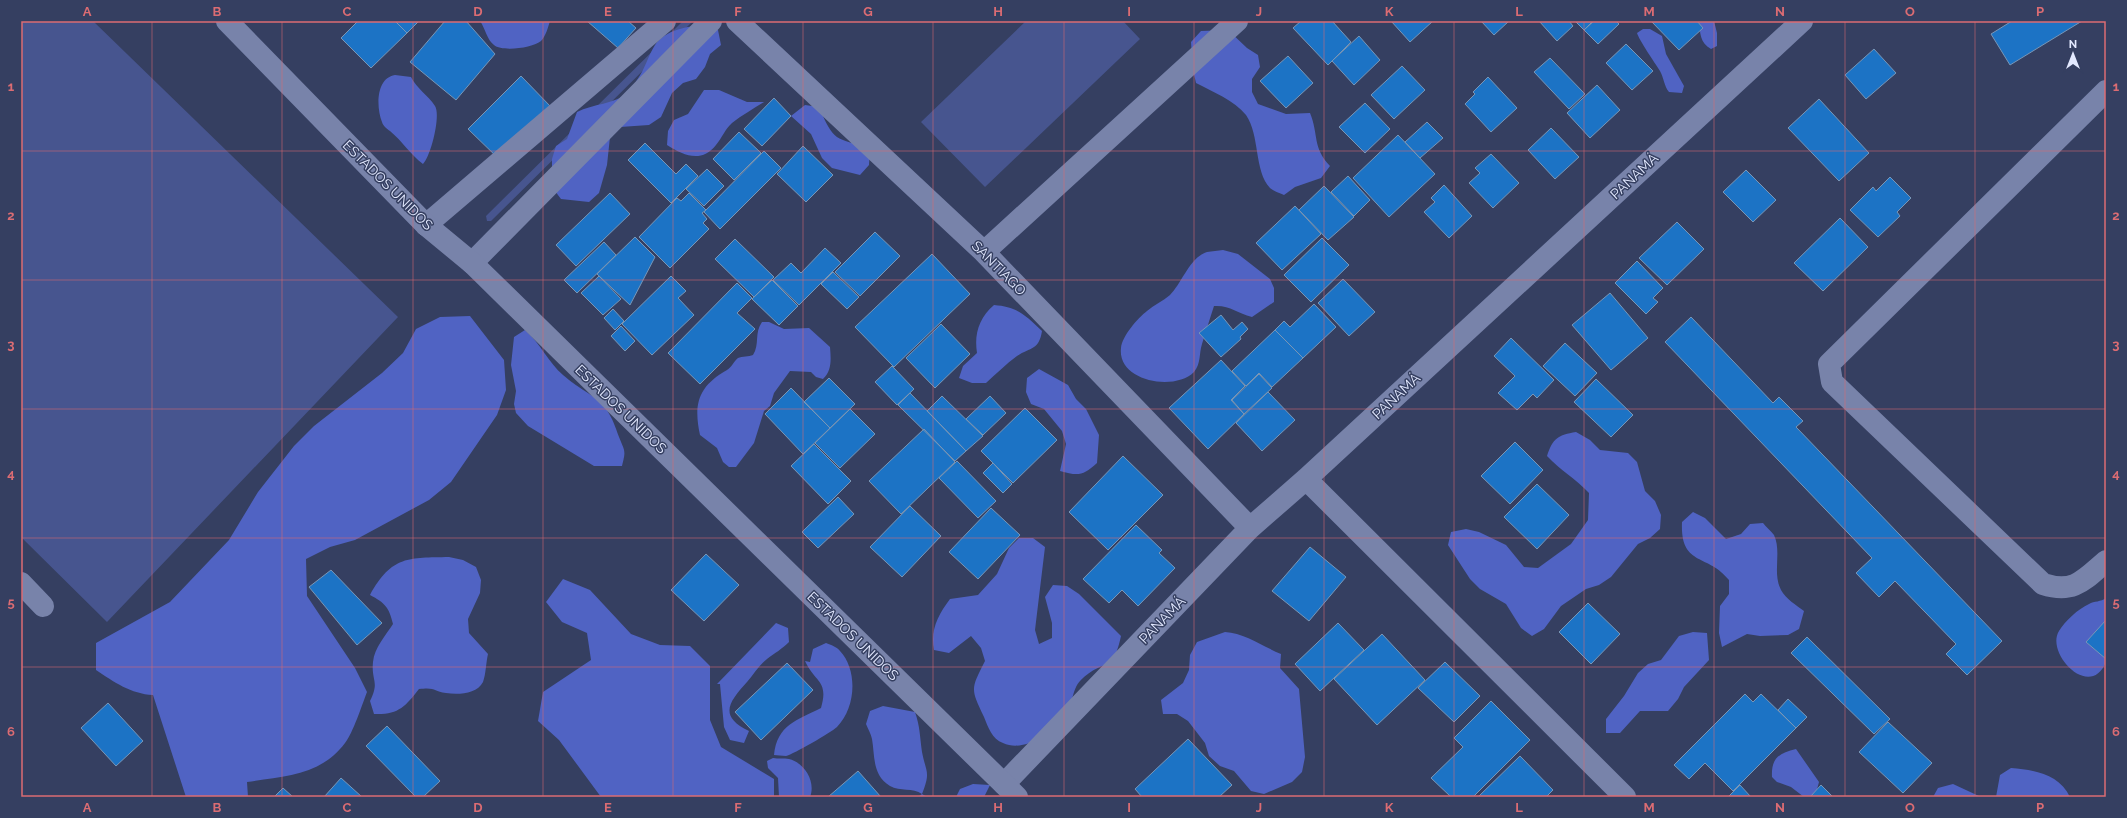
<svg xmlns="http://www.w3.org/2000/svg" width="2127" height="818" viewBox="0 0 2127 818" font-family="Raleway,sans-serif">
<style>
.green{fill:#47558f}
.forest{fill:#5063c3}
.building{fill:#1c73c5;stroke:#7896b7}
.lines{fill:none;stroke-linecap:round;stroke-linejoin:round}
.street{stroke:#7883aa;stroke-width:22}
.secondary{stroke:#7883aa;stroke-width:22}
.grid{fill:none;stroke:#db6c73;stroke-width:1;stroke-opacity:0.55}
.labels{text-anchor:middle;dominant-baseline:central;stroke-width:3;stroke-linejoin:round;paint-order:stroke}
.street-label{font-size:14px;fill:#e3e9ff;stroke:#353f61}
.neatline{fill:none;stroke:#db6c73;stroke-width:1.5}
.grid-label{font-size:13px;text-anchor:middle;font-weight:bold;fill:#db6c73}
</style>
<rect width="100%" height="100%" fill="#353f61"/>
<!-- green -->
<path class="green" d="M21 21H93L398 317 107 622 21 537Z
M683 21H693L491 221H487L486 216Z
M1026 21H1123L1140 39 985 187 921 122Z"/>
<!-- forest -->
<path class="forest" d="M480 21H550C548 27 546 36 541 41 533 48 502 52 494 45 487 40 485 28 480 21Z
M1699 21H1714L1717 33V46L1711 49C1700 43 1700 33 1699 21Z
M705 25 718 30 721 45 710 54 705 67 696 79 683 83 672 93 661 117 649 125 620 127 610 137 607 165 599 193 589 202 561 199 552 187V159L556 146 567 139 577 112C593 104 614 104 628 93 632 90 635 84 637 80 645 69 648 56 655 45 665 30 688 26 705 25Z
M1643 29H1650L1662 36 1666 54 1684 86 1682 93 1669 92C1664 86 1664 78 1660 71 1655 63 1639 40 1637 33Z
M1228 30 1247 48 1258 55 1260 67 1252 79V92L1258 104 1286 114 1310 113C1319 135 1312 147 1330 166L1321 178 1295 187 1284 195C1280 193 1273 191 1270 188 1254 171 1260 135 1246 115 1234 100 1213 92 1196 83L1193 70 1191 42 1201 31Z
M395 75 411 77C417 89 428 95 435 106 441 115 431 156 423 164 411 155 402 141 390 131 387 129 383 126 382 122 376 107 376 78 395 75Z
M704 90H719L747 102H764C753 109 742 115 732 123 725 129 722 138 716 145 702 163 684 156 667 145L668 131 674 120 688 114Z
M805 105 819 107C834 142 835 138 870 148L869 165 860 175 832 168 822 158 811 134 791 116Z
M1223 250 1238 254 1270 279 1274 288V302L1252 317C1237 313 1230 305 1214 306 1210 318 1206 331 1202 344 1199 353 1201 364 1194 372 1174 392 1117 381 1121 348 1122 336 1138 318 1147 311 1154 305 1163 301 1170 295 1182 283 1190 257 1207 252 1212 251 1218 251 1223 250Z
M994 305C1018 307 1025 315 1042 331 1039 350 1031 347 1017 356 1006 364 996 374 986 383H972L959 378 963 366 977 353C974 334 979 318 994 305Z
M470 316 504 360 506 390 497 415 451 482 429 500 355 540 330 547 306 559 307 596 355 668 367 692C362 705 353 733 345 743 320 776 285 776 247 782L248 797H186L153 695C131 694 114 682 96 670V643L170 602 229 540 258 492 294 446 314 426 382 373 403 353 416 329 440 317Z
M762 322H769L784 329 809 328 830 347C831 359 832 371 823 379L816 377 811 372 790 371 774 393 770 406 764 411 754 443 736 467H729L723 462 717 448 700 435C693 403 699 386 727 370 732 367 734 361 738 358 742 356 749 357 753 355 760 344 754 333 762 322Z
M525 330C540 343 549 363 563 375 593 401 605 393 619 437 625 452 626 450 622 466H594L528 426 516 413 514 404 516 391 511 365 514 337Z
M1039 369 1068 385 1076 399 1086 409 1099 435 1097 463C1083 476 1078 476 1060 471L1066 444 1062 431 1044 409 1031 404 1026 392 1027 378Z
M1576 432 1590 440 1600 450 1628 453 1637 462 1645 491 1655 501 1661 515 1660 529 1650 538 1638 544 1611 577 1599 585 1586 589 1561 606 1544 629 1532 636 1521 628 1506 604 1480 589 1470 579 1448 545 1451 532 1466 529 1479 532 1506 545 1524 567 1538 568 1571 544 1588 520 1589 493C1576 479 1560 470 1547 456 1553 438 1558 435 1576 432Z
M1693 512 1705 518 1726 539 1741 534 1750 524 1763 523C1766 527 1771 531 1774 535 1782 552 1772 573 1781 590 1786 599 1796 605 1804 611L1799 629 1788 635 1760 636 1747 634 1722 647 1719 633 1720 606 1729 594V580C1708 553 1680 567 1682 522Z
M1019 538H1033L1045 547 1035 630 1039 644 1052 638V623L1045 597 1053 585 1067 586 1079 594 1121 636C1113 673 1106 658 1083 678 1071 688 1074 703 1065 716 1053 733 1024 753 1003 743 992 739 988 727 984 717 970 688 971 689 985 661L981 648 971 636 949 653 934 650C930 630 938 615 950 599L978 595 997 574 1009 548Z
M449 557 463 560 476 567 481 580 480 593 468 619 469 633 488 654C486 662 486 674 483 682 477 694 458 695 446 693 433 691 436 687 419 689 405 707 398 715 374 714L370 701C380 681 371 681 373 662 374 648 386 635 393 624 389 607 385 603 370 595 392 555 409 558 449 557Z
M563 579 590 590 631 634 660 645 690 646 710 666V720L721 747 774 779V797H601L559 740 538 721 543 692 591 660 587 633 562 622 546 602Z
M2106 598V662C2090 701 2045 653 2059 631 2065 621 2078 609 2089 604 2094 601 2101 602 2106 598Z
M776 623 788 628 789 642C782 649 775 653 767 659 759 665 754 674 747 682 729 702 718 716 749 731L744 743 730 740 724 727 720 684H717Z
M1225 632C1244 633 1262 646 1281 654L1280 668 1299 689 1305 757 1302 772 1292 782 1264 794 1251 791 1234 771 1220 766 1209 756 1205 743 1188 721 1177 714H1163L1161 700 1183 683 1189 670 1190 655 1197 642Z
M1693 632 1707 633 1709 660 1684 687 1678 699 1668 711H1640L1620 733H1606V719L1624 696 1638 673 1648 664 1661 660 1679 636Z
M826 643C831 645 837 647 840 651 858 670 856 708 837 727 830 733 794 754 786 756 782 756 777 755 774 755 777 725 797 720 821 708 829 680 815 683 805 661L810 662 813 649Z
M883 706 915 712C920 726 920 738 922 752 926 773 931 771 922 794L927 797H918L922 794C913 787 900 792 890 786 872 775 875 756 872 739 871 734 868 729 866 724L870 711Z
M1796 749 1819 782 1815 797H1804L1791 787 1777 782 1772 777C1771 758 1779 753 1796 749Z
M773 758C778 759 784 758 789 759 805 763 816 782 810 797H779L778 778 768 768 767 761Z
M2011 768C2035 770 2059 774 2070 797H1996L2000 775Z
M973 784 990 785 984 797H956L960 789Z
M1953 784 1981 797H1933L1938 788Z"/>
<!-- building -->
<path class="building" d="M358 21H395L407 33 371 68 341 38Z
M395 21H419L407 33Z
M445 21H466L495 54 456 100 410 62Z
M587 21H628L636 28 618 48Z
M1301 21H1332L1351 42 1328 65 1293 28Z
M1391 21H1433L1410 42Z
M1481 21H1509L1494 35Z
M1539 21H1569L1573 26 1557 41Z
M1575 21H1593L1584 30Z
M1594 21H1616L1619 24 1598 44 1584 30Z
M1651 21H1697L1703 28 1679 50Z
M2012 21H2082L2010 65 1991 34Z
M1359 36 1380 60 1354 85 1332 61Z
M1626 44 1653 71 1632 90 1606 63Z
M1874 49 1896 73 1866 99 1845 75Z
M1288 56 1313 83 1286 108 1260 81Z
M1550 58 1585 94 1569 109 1534 72Z
M1402 66 1425 90 1394 119 1371 95Z
M521 76 552 108 500 160 468 129Z
M1488 77 1517 108 1491 132 1465 104 1475 94 1473 92Z
M1597 85 1620 110 1590 138 1567 113Z
M774 98 791 116 762 146 744 129Z
M1819 99 1869 153 1839 181 1788 128Z
M1365 103 1390 129 1365 153 1339 127Z
M1427 122 1443 138 1420 158 1405 142Z
M1551 128 1579 157 1555 179 1528 150Z
M739 132 761 153 734 180 713 159Z
M1398 135 1435 174 1389 217 1353 178Z
M645 143 676 174 686 164 698 176 671 203 628 160Z
M803 146 833 175 806 202 777 174Z
M764 151 781 168 720 229 704 212Z
M1491 154 1519 183 1493 208 1469 183 1480 173 1475 168Z
M707 169 724 186 704 206 686 189Z
M1746 170 1776 200 1753 222 1723 192Z
M1348 176 1370 200 1354 216 1331 192Z
M1890 177 1911 198 1897 212 1900 216 1878 237 1850 210 1873 187 1876 191Z
M1444 185 1472 216 1449 238 1424 212 1435 202 1431 198Z
M1324 186 1354 217 1328 240 1299 210Z
M610 193 630 214 576 266 556 245Z
M689 193 706 210 702 213 707 219 703 223 709 229 670 268 639 237 677 198 681 201Z
M1295 206 1321 234 1282 270 1256 243Z
M1840 218 1868 247 1823 291 1794 263Z
M1677 222 1704 249 1667 285 1639 258Z
M875 232 900 256 860 296 835 272Z
M635 237 655 257 630 305 597 274Z
M1322 238 1349 265 1311 302 1284 275Z
M735 239 774 277 754 297 715 259Z
M604 242 616 255 577 293 564 280Z
M825 248 841 263 799 305 773 280 791 263 801 273Z
M932 254 970 294 894 367 855 327Z
M1637 261 1663 288 1653 298 1658 302 1646 314 1615 283Z
M833 272 859 297 847 309 821 284Z
M599 276 621 299 603 315 581 293Z
M671 276 686 291 678 298 694 315 652 355 622 324Z
M1343 279 1375 312 1349 336 1318 303Z
M772 280 798 306 779 325 752 299Z
M737 283 752 298 737 313 755 329 700 384 668 353Z
M1610 293 1648 338 1611 370 1572 325Z
M1314 304 1336 327 1303 358 1275 330 1284 321 1290 327Z
M613 309 624 321 615 330 604 318Z
M1221 315 1233 330 1242 322 1248 329 1240 337 1241 339 1221 357 1199 333Z
M1691 317 1773 403 1779 397 1803 421 1796 427 2002 641 1967 675 1946 654 1956 644 1895 581 1879 597 1856 573 1872 558 1665 342Z
M941 324 970 354 935 388 906 358Z
M621 326 635 341 625 351 611 336Z
M1275 330 1303 358 1272 387 1259 373 1246 386 1232 371Z
M1511 338 1554 380 1537 398 1533 394 1517 410 1498 393 1515 376 1494 356Z
M1565 343 1597 373 1575 396 1543 366Z
M1221 360 1245 386 1231 400 1244 414 1208 449 1169 408Z
M892 366 914 389 897 405 875 382Z
M1259 374 1272 388 1244 414 1232 400Z
M829 378 855 404 830 428 804 402Z
M1596 379 1633 415 1611 437 1574 402Z
M791 388 830 428 803 454 765 414Z
M1268 392 1295 420 1262 451 1236 423Z
M910 393 966 451 955 461 898 405Z
M942 396 983 436 966 451 927 411Z
M990 396 1006 413 983 435 966 419Z
M1025 408 1057 440 1013 483 981 451Z
M850 409 875 434 840 468 815 443Z
M924 429 955 462 901 514 869 481Z
M1515 442 1543 470 1510 504 1481 476Z
M814 444 851 481 828 504 791 466Z
M1123 456 1163 495 1108 550 1069 512Z
M957 461 996 501 978 518 939 478Z
M993 463 1012 484 1003 493 983 473Z
M1537 484 1569 515 1537 549 1504 517Z
M838 497 854 514 818 548 802 532Z
M910 506 941 536 902 577 870 547Z
M991 508 1020 535 978 579 949 552Z
M1136 525 1162 550 1159 553 1175 568 1138 606 1122 590 1109 603 1083 579Z
M1310 547 1346 577 1309 621 1272 591Z
M706 554 739 585 704 621 671 590Z
M331 570 382 623 357 645 309 587Z
M1588 603 1620 634 1591 664 1559 632Z
M2106 620V659L2086 642Z
M1338 623 1364 650 1320 691 1295 664Z
M1382 634 1425 680 1377 725 1334 679Z
M1807 637 1890 719 1874 734 1791 653Z
M1445 662 1480 696 1454 722 1418 688Z
M787 663 813 690 761 740 735 712Z
M1745 694 1753 702 1761 694 1796 728 1733 791 1705 763 1689 779 1674 765Z
M1788 699 1807 717 1796 728 1778 710Z
M1491 701 1530 740 1473 797H1451L1431 778 1463 747 1454 738Z
M108 703 143 741 116 766 81 728Z
M1888 722 1932 763 1903 793 1859 752Z
M387 726 440 781 423 797H416L366 746Z
M1188 739 1232 785 1219 797H1142L1135 789Z
M1520 756 1553 790 1546 797H1478Z
M858 771 881 797H828Z
M341 778 362 797H324Z
M1740 785 1751 797H1728Z
M1821 785 1833 797H1810Z
M283 788 293 797H274Z"/>
<g class="lines">
<!-- street -->
<path class="street" d="M737 21 984 252 1250 528
M2106 91 1829 364 1832 382 2043 584C2074 594 2084 580 2106 561
M426 225 665 21
M984 252 1237 21
M472 263 711 21
M1306 479 1625 797
M21 583 43 606
M1004 784 1250 528 1306 479 1802 21"/>
<!-- secondary -->
<path class="secondary" d="M227 21 426 225 472 263 1017 797"/>
</g>
<!-- grid -->
<path class="grid" d="M152 21V797M282 21V797M413 21V797M543 21V797M673 21V797M803 21V797M933 21V797M1064 21V797M1194 21V797M1324 21V797M1454 21V797M1584 21V797M1714 21V797M1845 21V797M1975 21V797M21 151H2106M21 280H2106M21 409H2106M21 538H2106M21 667H2106"/>
<g class="labels">
<!-- street labels -->
<g class="street-label">
<text transform="translate(1634 176) rotate(-43)">PANAMÁ</text>
<text transform="translate(388 185) rotate(45)">ESTADOS UNIDOS</text>
<text transform="translate(999 268) rotate(45)">SANTIAGO</text>
<text transform="translate(1396 396) rotate(-43)">PANAMÁ</text>
<text transform="translate(621 409) rotate(44)">ESTADOS UNIDOS</text>
<text transform="translate(1162 620) rotate(-46)">PANAMÁ</text>
<text transform="translate(853 636) rotate(44)">ESTADOS UNIDOS</text>
</g>
</g>
<!-- border -->
<rect width="2127" height="818" fill="none" stroke="#353f61" stroke-width="44"/>
<!-- north arrow -->
<g transform="translate(2073 54)" stroke="#353f61" stroke-width="3" paint-order="stroke">
<path d="M0-3L7 15L0 10L-7 15Z" fill="#e3e9ff"/>
<text y="-6" font-size="11" font-weight="bold" text-anchor="middle" fill="#e3e9ff">N</text>
</g>
<rect x="22" y="22" width="2083" height="774" class="neatline"/>
<g class="grid-label">
<text x="87" y="16">A</text>
<text x="217" y="16">B</text>
<text x="347" y="16">C</text>
<text x="478" y="16">D</text>
<text x="608" y="16">E</text>
<text x="738" y="16">F</text>
<text x="868" y="16">G</text>
<text x="998" y="16">H</text>
<text x="1129" y="16">I</text>
<text x="1259" y="16">J</text>
<text x="1389" y="16">K</text>
<text x="1519" y="16">L</text>
<text x="1649" y="16">M</text>
<text x="1780" y="16">N</text>
<text x="1910" y="16">O</text>
<text x="2040" y="16">P</text>
<text x="11" y="91">1</text>
<text x="2116" y="91">1</text>
<text x="11" y="220">2</text>
<text x="2116" y="220">2</text>
<text x="11" y="349">3</text>
<text x="2116" y="349">3</text>
<text x="11" y="478">4</text>
<text x="2116" y="478">4</text>
<text x="11" y="607">5</text>
<text x="2116" y="607">5</text>
<text x="11" y="736">6</text>
<text x="2116" y="736">6</text>
<text x="87" y="812">A</text>
<text x="217" y="812">B</text>
<text x="347" y="812">C</text>
<text x="478" y="812">D</text>
<text x="608" y="812">E</text>
<text x="738" y="812">F</text>
<text x="868" y="812">G</text>
<text x="998" y="812">H</text>
<text x="1129" y="812">I</text>
<text x="1259" y="812">J</text>
<text x="1389" y="812">K</text>
<text x="1519" y="812">L</text>
<text x="1649" y="812">M</text>
<text x="1780" y="812">N</text>
<text x="1910" y="812">O</text>
<text x="2040" y="812">P</text>
</g>
</svg>
